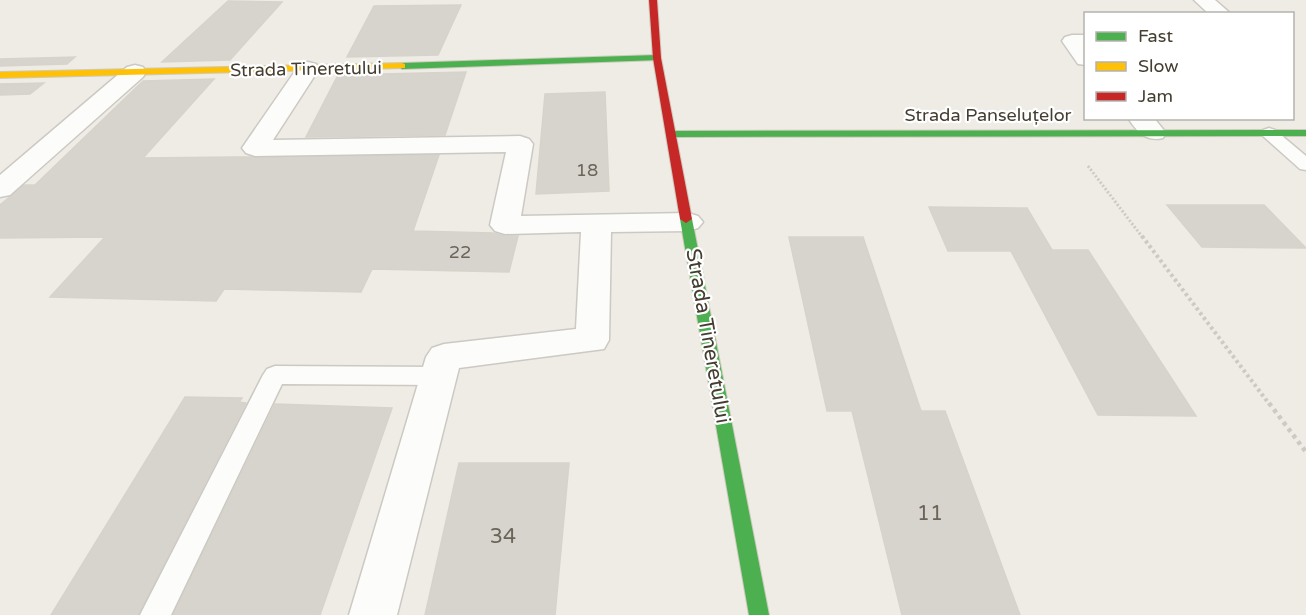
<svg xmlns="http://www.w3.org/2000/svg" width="1306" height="615" viewBox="0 0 1306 615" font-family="'Varela Round',sans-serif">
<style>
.building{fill:#d7d4cd;stroke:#d6d3cb;stroke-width:1.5}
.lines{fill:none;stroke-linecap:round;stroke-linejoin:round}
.lane-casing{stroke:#ccc9c3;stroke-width:3}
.street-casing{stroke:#ccc9c3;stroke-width:3}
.fast-casing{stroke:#cecabb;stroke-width:2}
.slow-casing{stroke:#cecabb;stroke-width:2}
.jam-casing{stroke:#cecabb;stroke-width:2}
.path-far2{stroke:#cdcac5;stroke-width:3;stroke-dasharray:2 2;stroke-linecap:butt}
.path-far1{stroke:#cdcac5;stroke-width:4;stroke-dasharray:3 3;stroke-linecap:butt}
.path{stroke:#cdcac5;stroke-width:4.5;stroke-dasharray:4 4;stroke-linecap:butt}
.lane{fill:#fcfcfb;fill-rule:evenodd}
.street{fill:#fcfcfb;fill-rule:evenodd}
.fast{fill:#4caf50;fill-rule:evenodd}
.slow{fill:#ffc107;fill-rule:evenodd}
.jam{fill:#c62828;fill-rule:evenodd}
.labels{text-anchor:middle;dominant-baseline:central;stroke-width:4.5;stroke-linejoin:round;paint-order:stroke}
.far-street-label{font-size:18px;fill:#443e31;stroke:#fff}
.number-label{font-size:18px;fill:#6a6459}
.street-label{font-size:21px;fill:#443e31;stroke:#fff}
.near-number-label{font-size:21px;fill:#6a6459}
</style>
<rect width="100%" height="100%" fill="#eeece5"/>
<!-- building -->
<path class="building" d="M228 1 282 2 230 60 162 62Z
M461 5 438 55 347 57 374 6Z
M75 57 67 64 0 66V59Z
M466 72 445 135 306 137 338 75Z
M214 79 143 158 439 155 413 231 493 233 504 236H518L509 272 372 269 361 292 224 289 216 301 50 297 105 237 0 238V205L24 185H35L143 81Z
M44 83 30 94 0 95V84Z
M605 92 609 191 536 194 545 94Z
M1167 205H1264L1306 248 1202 247Z
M929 207 1027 208 1052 250H1088L1196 416 1098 415 1011 251H948Z
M789 237H863L921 411H945L1020 615H902L852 411H827Z
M185 397 242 398 239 402 246 403 138 615H51Z
M275 404 392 408 320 615H173Z
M459 463H569L555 615H425Z"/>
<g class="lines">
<!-- lane casing -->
<g class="lane-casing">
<path id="lane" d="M1269 128 1275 130 1306 156V170L1300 169 1263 136 1261 133 1263 130Z
M275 366 439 367 447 370 451 376 447 382 439 385 282 384 171 615H140L263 375 267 369Z"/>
</g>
<!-- street casing -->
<g class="street-casing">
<path id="street" d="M1194 0H1215L1231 14H1209Z
M1072 35H1086V65L1078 64 1062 41 1065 37Z
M308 62 316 64 319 69 273 140 520 136 529 139 533 144 521 216 688 213 698 216 703 222 698 228 688 231 611 232 609 340 604 349 459 368 397 615H349L426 357 432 348 444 344 576 329 581 232 505 234 495 231 490 225 506 152 255 156 246 153 242 148 300 64Z
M135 65 143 67 146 72 143 77 10 195 0 197V175L127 67Z
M1128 118H1154L1166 133 1163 138C1146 142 1137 132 1128 118Z"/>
</g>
<!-- fast casing -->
<g class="fast-casing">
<path id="fast" d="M657 55 660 56V60L402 69 398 66 402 63Z
M1306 130V136L671 137 666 134 671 131Z
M686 215 692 219 769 615H749L680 219Z"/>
</g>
<!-- slow casing -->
<g class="slow-casing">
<path id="slow" d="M402 63 405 64V68L0 78V72Z"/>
</g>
<!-- jam casing -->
<g class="jam-casing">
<path id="jam" d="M649 0H657L661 58 692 219 686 223 680 219 653 58Z"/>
</g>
<!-- path-far2 -->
<path class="path-far2" d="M1088 166 1143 238"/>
<!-- path-far1 -->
<path class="path-far1" d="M1142 236 1270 405"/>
<!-- path -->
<path class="path" d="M1269 403 1306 452"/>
<!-- lane -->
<use href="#lane" class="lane"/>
<!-- street -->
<use href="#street" class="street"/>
<!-- fast -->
<use href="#fast" class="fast"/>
<!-- slow -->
<use href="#slow" class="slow"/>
<!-- jam -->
<use href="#jam" class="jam"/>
</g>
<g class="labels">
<!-- far-street labels -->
<g class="far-street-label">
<text transform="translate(306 69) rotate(-1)">Strada Tineretului</text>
<text x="988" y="115">Strada Panseluțelor</text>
</g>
<!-- number labels -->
<g class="number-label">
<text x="587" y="170">18</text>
<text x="460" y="252">22</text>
</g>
<!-- street labels -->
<g class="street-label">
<text transform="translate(708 336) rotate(80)">Strada Tineretului</text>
</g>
<!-- near-number labels -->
<g class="near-number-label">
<text x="930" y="513">11</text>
<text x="503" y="536">34</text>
</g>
</g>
<!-- legend -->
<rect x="1084" y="12" width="210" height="108" fill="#ffffff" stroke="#b4b2ad" stroke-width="1.5"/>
<rect x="1096" y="32" width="30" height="9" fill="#4caf50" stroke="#b4b2ad" stroke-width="1.5"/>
<text x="1138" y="42" font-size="18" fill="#443e31">Fast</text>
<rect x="1096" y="62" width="30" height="9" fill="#ffc107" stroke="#b4b2ad" stroke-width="1.5"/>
<text x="1138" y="72" font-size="18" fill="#443e31">Slow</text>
<rect x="1096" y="92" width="30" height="9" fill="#c62828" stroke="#b4b2ad" stroke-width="1.5"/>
<text x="1138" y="102" font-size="18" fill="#443e31">Jam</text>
</svg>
